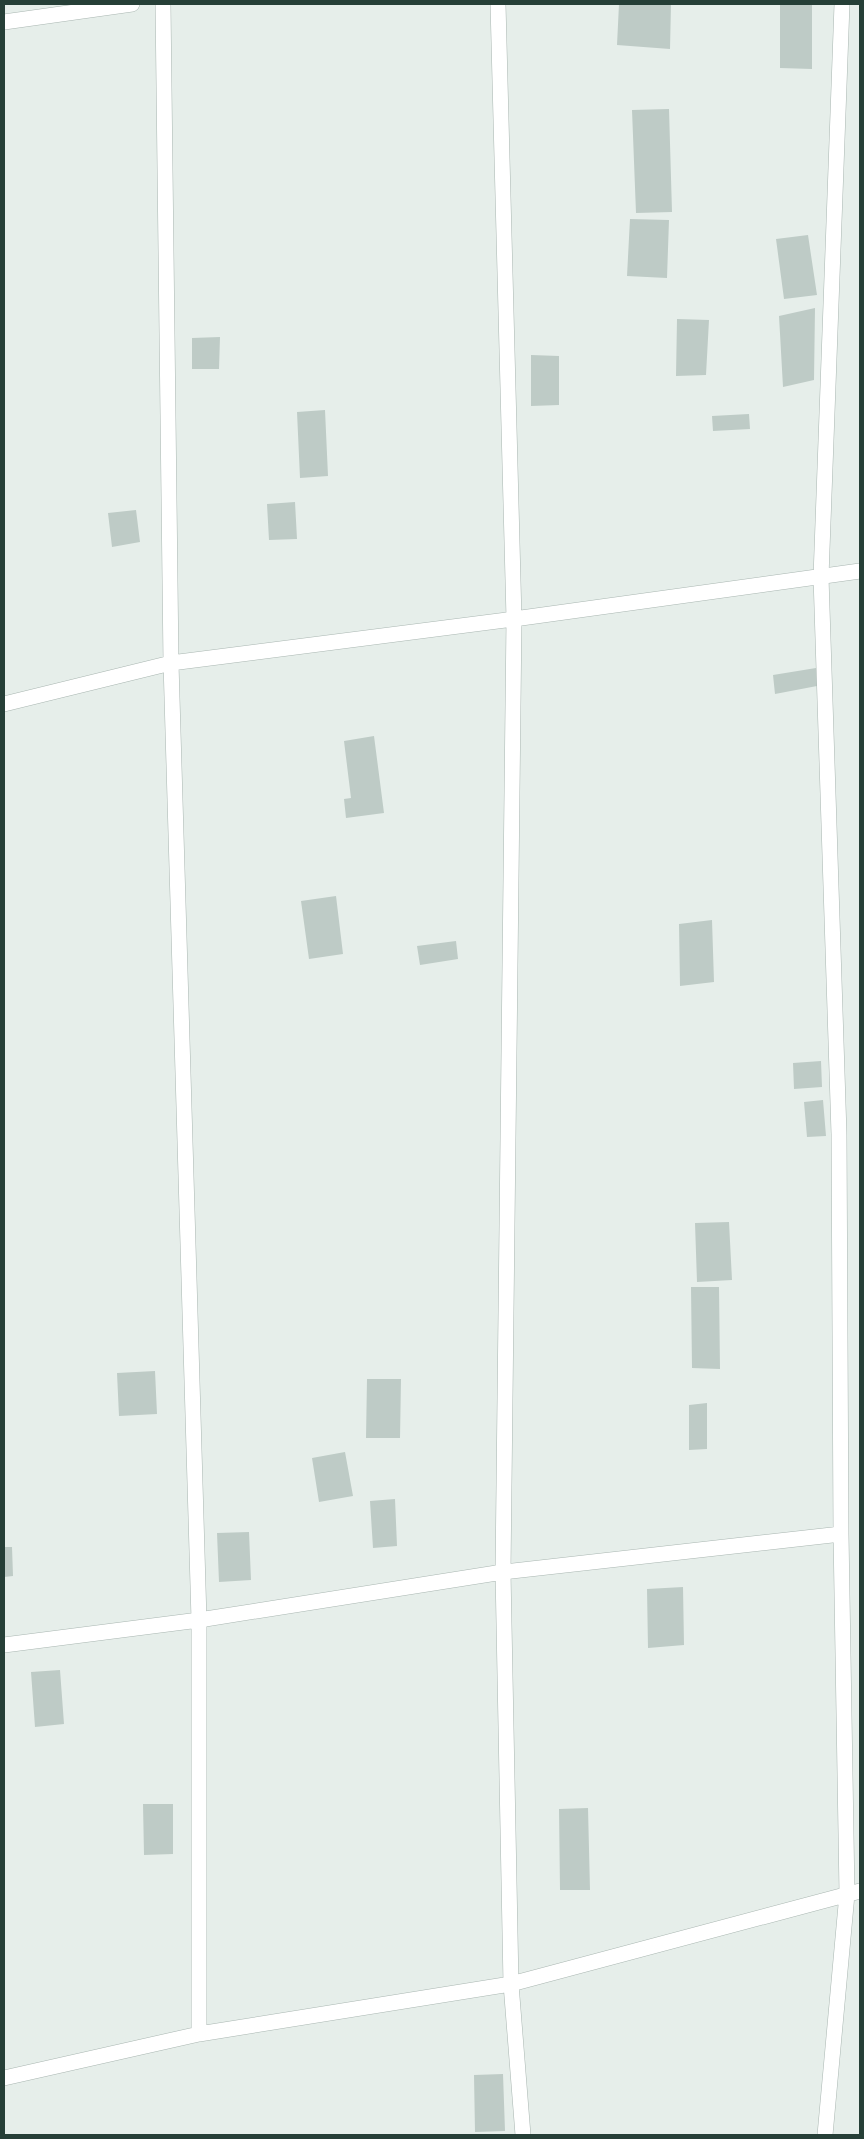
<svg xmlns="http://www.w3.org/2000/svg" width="864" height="2139" viewBox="0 0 864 2139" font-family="Poppins,sans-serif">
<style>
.building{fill:#becbc6}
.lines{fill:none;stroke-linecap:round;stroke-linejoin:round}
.street-casing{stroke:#a9b6b1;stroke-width:16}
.street{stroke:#fff;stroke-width:15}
</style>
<rect width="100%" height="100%" fill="#e6eeea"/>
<!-- building -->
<path class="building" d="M619 4H671L670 49 617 45Z
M780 4H812V69L780 68Z
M669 109 672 212 636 213 632 110Z
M630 219 669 220 667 278 627 276Z
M808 235 817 295 784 299 776 239Z
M815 308 814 380 783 387 779 316Z
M677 319 709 320 706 375 676 376Z
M220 337 219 369H192V338Z
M531 355 559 356V405L531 406Z
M325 410 328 476 300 478 297 412Z
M749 414 750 429 713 431 712 416Z
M295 502 297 539 269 540 267 504Z
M136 510 140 542 112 547 108 513Z
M816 668 817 686 775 694 773 675Z
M374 736 384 813 346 818 344 799 351 798 344 741Z
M336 896 343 954 309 959 301 901Z
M712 920 714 982 680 986 679 924Z
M456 941 458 959 420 965 417 946Z
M821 1061 822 1087 794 1089 793 1063Z
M823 1100 826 1136 807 1137 804 1102Z
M729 1222 732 1280 697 1282 695 1223Z
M691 1287H719L720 1369 692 1368Z
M155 1371 157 1414 119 1416 117 1373Z
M367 1379H401L400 1438H366Z
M707 1403V1449L689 1450V1405Z
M345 1452 353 1496 319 1502 312 1458Z
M395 1499 397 1546 373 1548 370 1501Z
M249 1532 251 1580 219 1582 217 1533Z
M4 1547H12L13 1576 4 1577Z
M683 1587 684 1645 648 1648 647 1589Z
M60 1670 64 1724 35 1727 31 1672Z
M143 1804H173V1854L144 1855Z
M588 1808 590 1890H560L559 1809Z
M503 2074 505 2131 475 2132 474 2075Z"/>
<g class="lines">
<!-- street casing -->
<g class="street-casing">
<path id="street" d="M163 4 171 663 199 1620V2034
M498 4 514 619 503 1572 511 1984 523 2135
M4 22 132 4
M4 704 171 663 514 619 860 571
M4 1645 199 1620 503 1572 841 1534
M4 2078 199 2034 511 1984 860 1891
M825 2135 847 1894 841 1534 839 1134 821 577 842 4"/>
</g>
<!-- street -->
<use href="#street" class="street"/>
</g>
<!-- border -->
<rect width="864" height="2139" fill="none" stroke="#263f37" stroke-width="10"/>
</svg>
